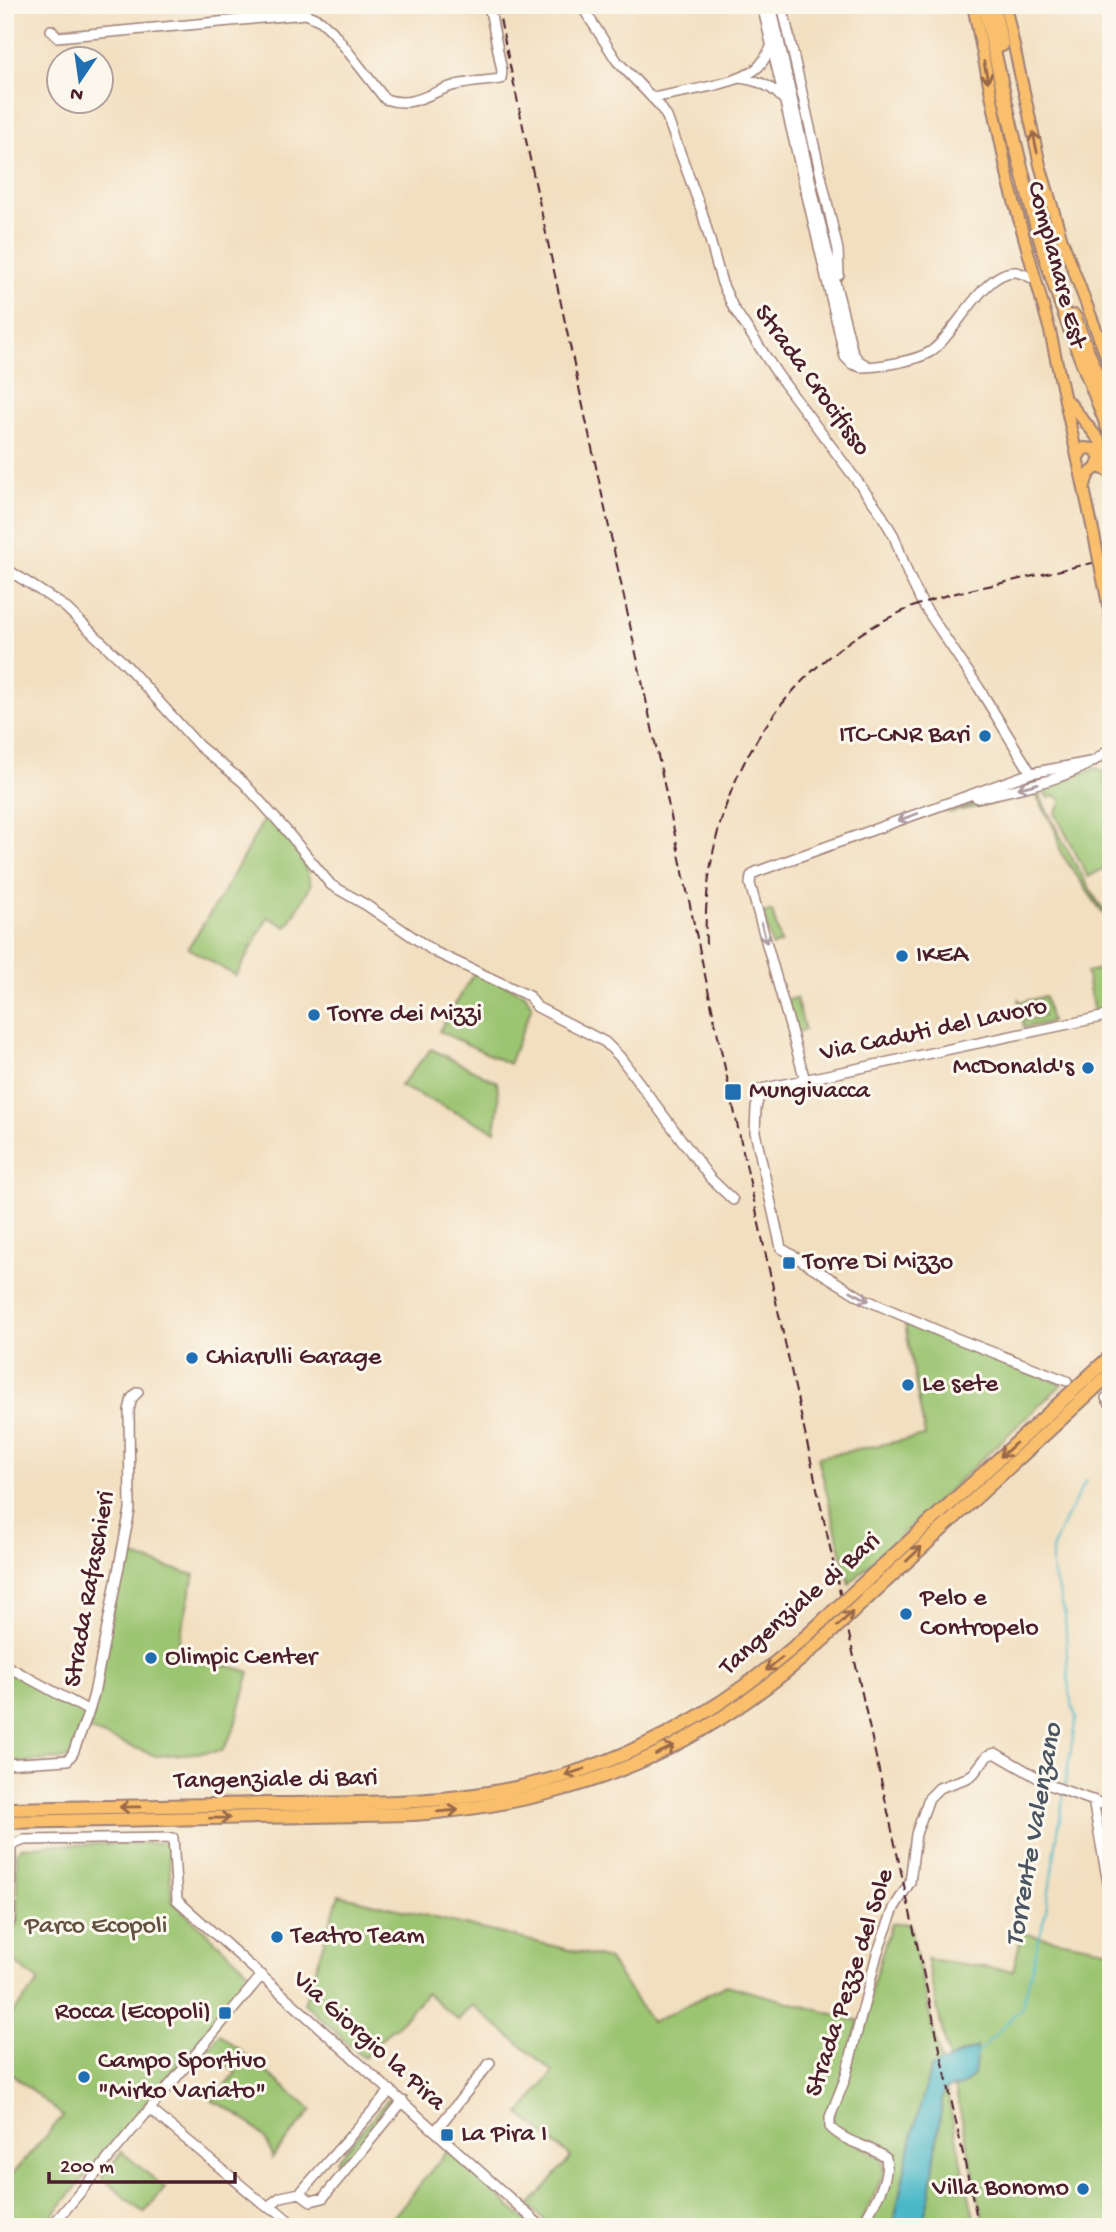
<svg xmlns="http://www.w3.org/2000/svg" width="1116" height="2232" viewBox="0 0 1116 2232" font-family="'Gochi Hand',sans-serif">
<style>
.green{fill:#9cc572;stroke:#73724e;stroke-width:2}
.water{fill:#4cb8c8;stroke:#4b6c7a;stroke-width:2}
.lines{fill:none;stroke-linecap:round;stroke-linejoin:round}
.stream{stroke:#4cb8c8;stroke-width:2}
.minor-casing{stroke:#9e7f76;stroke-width:12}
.major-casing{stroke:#9e7f76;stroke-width:14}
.highway-casing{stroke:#9e7f76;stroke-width:16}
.minor{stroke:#fff;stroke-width:9}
.major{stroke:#f9bf6c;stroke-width:10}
.highway{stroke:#f9bf6c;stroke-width:12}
.rail{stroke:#4a1f2b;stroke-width:2;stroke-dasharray:10 5;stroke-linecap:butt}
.major-bridge-casing{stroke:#9e7f76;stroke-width:14;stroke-linecap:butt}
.highway-bridge-casing{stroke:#9e7f76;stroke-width:16;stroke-linecap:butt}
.major-bridge{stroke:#f9bf6c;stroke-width:10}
.highway-bridge{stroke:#f9bf6c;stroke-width:12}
.oneway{stroke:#996748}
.oneway2{stroke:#ae9aa0}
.poi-dot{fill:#1f6fb2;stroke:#fbf7ec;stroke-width:2.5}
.labels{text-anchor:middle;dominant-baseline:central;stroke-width:6;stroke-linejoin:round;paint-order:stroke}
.street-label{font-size:26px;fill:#4a1f2b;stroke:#fbf7ec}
.poi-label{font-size:26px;fill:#4a1f2b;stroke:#fbf7ec;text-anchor:start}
.park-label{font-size:26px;fill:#635140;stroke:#fbf7ec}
.water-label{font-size:28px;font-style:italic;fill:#4b5562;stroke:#fbf7ec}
</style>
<rect width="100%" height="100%" fill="#fbf7ec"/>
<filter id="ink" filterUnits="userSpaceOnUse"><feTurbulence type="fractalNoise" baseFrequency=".0143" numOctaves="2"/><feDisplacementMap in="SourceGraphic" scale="14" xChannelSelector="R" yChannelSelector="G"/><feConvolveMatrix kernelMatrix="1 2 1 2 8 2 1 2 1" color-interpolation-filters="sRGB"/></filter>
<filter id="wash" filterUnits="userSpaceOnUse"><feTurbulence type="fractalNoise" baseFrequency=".00686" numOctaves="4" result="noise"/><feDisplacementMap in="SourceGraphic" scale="28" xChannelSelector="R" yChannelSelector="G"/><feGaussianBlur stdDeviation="1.57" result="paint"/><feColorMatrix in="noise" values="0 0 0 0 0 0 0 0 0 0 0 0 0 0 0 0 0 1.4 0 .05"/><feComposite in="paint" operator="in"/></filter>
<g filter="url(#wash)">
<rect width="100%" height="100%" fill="#f2dfc0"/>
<!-- green -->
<path class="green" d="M1097 768 1103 771 1105 782 1111 793V865L1088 877 1055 813 1061 804 1060 798 1055 796 1048 798 1042 787Z
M1037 791C1056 829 1075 866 1098 902 1103 909 1111 915 1111 925L1061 853 1055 829 1036 795 947 813 980 802Z
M267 814C288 838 303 854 311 885L287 927 268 917 236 976 188 948 223 893Z
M772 911 781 943 772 946 763 913Z
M1111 967V1010L1094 1013 1086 972Z
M476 970 525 994 532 1006 509 1064 439 1031Z
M1045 996 1051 1022 1024 1028 1018 998 1020 1002 1029 1000 1031 1009 1023 1011 1026 1020 1043 1016 1041 1007 1033 1009 1031 1000Z
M796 998 805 1030 796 1032 787 1000Z
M431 1049 497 1082 499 1102 495 1131 400 1086Z
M905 1324 1062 1384 849 1584 818 1457 925 1436Z
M124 1554 194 1575 177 1651 250 1672 233 1732 222 1751 156 1756 81 1727 71 1758 5 1764V1667L92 1714Z
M168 1843 172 1901 253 1975 43 2227H5V2182L63 2116 5 2068V2022L39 1982 5 1954V1938L17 1924V1851L20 1848 42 1845Z
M339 1895 608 1959 652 2023 726 1985 859 2021 827 2126 882 2159 884 2174 859 2227H552L529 2206 571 2157 520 2114 553 2072 472 2005 458 2020 426 1993 396 2028 391 2029 364 2058 304 2003Z
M909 1923 941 2064 931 2068 913 2132 893 2227H864C872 2212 899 2172 887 2157 881 2149 845 2134 834 2129L833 2115 891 1924Z
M1022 1933 1111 1950V2227H1073L1068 2224 1066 2227H985L955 2088 962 2086 977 2048 958 2054 949 2060 926 1959 1013 1971Z
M220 2034 312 2110 272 2158C273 2136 232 2108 212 2101L236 2073 208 2049Z
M946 2089 976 2227H921L930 2194 943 2094Z
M390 2097 396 2103 342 2166 336 2161Z
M448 2150 533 2227H407L394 2216Z
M122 2152 165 2188 144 2213 101 2177Z"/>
<!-- water -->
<path class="water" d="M977 2047 974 2075 962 2086 946 2089 943 2094 930 2194 921 2227H893L913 2132 931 2068Z"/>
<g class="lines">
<!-- stream -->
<path class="stream" d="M1065 1787 1076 1718 1069 1693 1065 1614 1052 1569V1550L1065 1520 1086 1480
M976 2055 1022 2007 1046 1911 1064 1792"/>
</g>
</g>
<g filter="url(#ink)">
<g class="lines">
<!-- minor casing -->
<g class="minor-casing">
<path id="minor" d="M581 5 617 61 660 106 667 117 702 212 722 283 733 307 778 375 878 509 894 536 908 574 922 603 979 688 1031 773
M762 5 845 357 852 364 861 367C879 367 915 361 930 352 955 336 984 269 1016 272 1022 273 1030 277 1036 280
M771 5 817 210 853 353 859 361 866 365
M782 5 838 250 839 275
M51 30 57 37 306 14 321 21 332 31 385 99C414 109 429 92 456 85 470 82 486 81 501 79L502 71 489 5
M740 78C757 80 771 85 782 98
M652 98C678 92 738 85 757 68 764 62 768 53 772 45
M5 568 64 606 126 665 199 746 243 782 285 829 331 885 366 905 435 952 529 996 537 1007 605 1042 620 1057 710 1178 733 1200
M977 798C1016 789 1084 777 1111 747
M805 1080 750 884 751 876 756 872 1031 773 1090 762
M1067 1381 948 1335 862 1298 781 1248 755 1132 756 1108 761 1089 1111 1015
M1106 1398 1111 1405
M5 1665 89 1711 73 1753 68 1760 5 1764
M89 1711 94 1694 130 1510 129 1410 132 1398 138 1392
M1093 1800 1111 1900
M5 1848 24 1840 173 1838 177 1900 542 2227
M5 1929 10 1921 11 1847
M150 2109 267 2207 276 2210 296 2227
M436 2130 490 2063
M300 2193 311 2201 323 2198 403 2101
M267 2207 281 2197 300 2193 391 2090
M51 2227 262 1975
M861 2227C872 2206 890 2182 886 2158 869 2145 845 2143 830 2127V2117L845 2079 877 1954 894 1908 910 1882 916 1834 929 1798 939 1788 967 1778 974 1773 987 1756 995 1753 1052 1786 1111 1807"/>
</g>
<!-- major casing -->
<g class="major-casing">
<path id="major" d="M973 5 1009 183 1050 331 1094 535
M1005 5 1040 165 1062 240 1111 369
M1069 402 1100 441 1111 469
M1078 457 1084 448 1095 449 1100 458 1096 468
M1085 486C1087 476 1090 470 1100 467L1111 473"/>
</g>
<!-- highway casing -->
<g class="highway-casing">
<path id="highway" d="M984 5C1003 89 1020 173 1045 255 1063 316 1088 376 1111 436
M993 5 1002 45
M1074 316 1111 410
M854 1592 1111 1356
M864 1601 1111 1373
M5 1809C94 1808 182 1806 270 1804 340 1803 412 1805 482 1794 616 1774 727 1712 825 1619
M5 1822 414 1814C581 1802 701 1750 825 1638"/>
</g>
<!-- minor -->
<use href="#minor" class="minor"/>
<!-- major -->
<use href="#major" class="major"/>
<!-- highway -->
<use href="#highway" class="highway"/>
<!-- rail -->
<path class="rail" d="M497 5 729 1087 979 2227
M706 944C700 795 778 659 920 604 946 594 974 589 1002 583 1038 575 1074 567 1111 559"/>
<!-- major-bridge casing -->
<g class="major-bridge-casing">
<path id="major-bridge" d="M1094 535 1111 619"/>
</g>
<!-- highway-bridge casing -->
<g class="highway-bridge-casing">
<path id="highway-bridge" d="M825 1619 854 1592
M825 1638 864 1601"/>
</g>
<!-- major-bridge -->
<use href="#major-bridge" class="major-bridge"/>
<!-- highway-bridge -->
<use href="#highway-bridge" class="highway-bridge"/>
</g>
<!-- one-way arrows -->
<defs><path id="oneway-shaft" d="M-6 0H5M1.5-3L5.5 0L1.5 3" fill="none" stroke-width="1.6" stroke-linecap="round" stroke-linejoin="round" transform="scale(1.75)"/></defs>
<g class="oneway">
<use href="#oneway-shaft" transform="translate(986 72) rotate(78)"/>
<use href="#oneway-shaft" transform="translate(1035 142) rotate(-102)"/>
<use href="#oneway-shaft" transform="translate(1008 1450) rotate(138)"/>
<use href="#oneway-shaft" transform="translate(914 1554) rotate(-43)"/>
<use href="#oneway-shaft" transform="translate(845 1619) rotate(-43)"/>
<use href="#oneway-shaft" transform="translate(774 1664) rotate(141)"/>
<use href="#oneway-shaft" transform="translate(665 1750) rotate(-26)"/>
<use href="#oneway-shaft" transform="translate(575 1772) rotate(162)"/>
<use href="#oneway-shaft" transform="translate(130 1807) rotate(179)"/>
<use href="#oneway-shaft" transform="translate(448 1811) rotate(-5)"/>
<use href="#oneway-shaft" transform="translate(220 1818) rotate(-1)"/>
</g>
<g class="oneway2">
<use href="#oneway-shaft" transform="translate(1028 786) rotate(166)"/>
<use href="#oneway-shaft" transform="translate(908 817) rotate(160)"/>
<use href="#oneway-shaft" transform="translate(764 933) rotate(75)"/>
<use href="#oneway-shaft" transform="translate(860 1296) rotate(28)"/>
</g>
</g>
<!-- markers -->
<g class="poi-dot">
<circle cx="985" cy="736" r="7"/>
<circle cx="902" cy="956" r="7"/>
<circle cx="314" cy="1015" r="7"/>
<circle cx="1088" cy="1068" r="7"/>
<rect x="724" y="1083" width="18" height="18" rx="3.5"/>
<rect x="782" y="1256" width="14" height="14" rx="3.5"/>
<circle cx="192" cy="1358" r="7"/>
<circle cx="908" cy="1385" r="7"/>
<circle cx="906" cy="1614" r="7"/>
<circle cx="151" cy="1658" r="7"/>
<circle cx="277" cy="1937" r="7"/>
<rect x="218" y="2006" width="14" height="14" rx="3.5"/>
<circle cx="84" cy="2077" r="7"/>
<rect x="440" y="2128" width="14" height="14" rx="3.5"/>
<circle cx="1083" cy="2189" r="7"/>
</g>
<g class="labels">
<!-- street labels -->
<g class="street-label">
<text transform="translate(1055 265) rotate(75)">Complanare Est</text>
<text transform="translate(811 381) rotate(54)">Strada Crocifisso</text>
<text transform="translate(934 1031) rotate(-12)">Via Caduti del Lavoro</text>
<text transform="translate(91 1589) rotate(-80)">Strada Rafaschieri</text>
<text transform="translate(801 1605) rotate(-41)">Tangenziale di Bari</text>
<text transform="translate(276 1781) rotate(-1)">Tangenziale di Bari</text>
<text transform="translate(851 1983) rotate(-72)">Strada Pezze del Sole</text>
<text transform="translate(368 2042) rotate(42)">Via Giorgio la Pira</text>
</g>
<!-- poi labels -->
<g class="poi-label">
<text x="971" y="736" text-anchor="end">ITC-CNR Bari</text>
<text x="916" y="956">IKEA</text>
<text x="328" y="1015">Torre dei Mizzi</text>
<text x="1074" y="1068" text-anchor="end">McDonald's</text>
<text x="749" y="1092">Mungivacca</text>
<text x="803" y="1263">Torre Di Mizzo</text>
<text x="206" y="1358">Chiarulli Garage</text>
<text x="922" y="1385">Le sete</text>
<text x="920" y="1599">Pelo e<tspan x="920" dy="30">Contropelo</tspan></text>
<text x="165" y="1658">Olimpic Center</text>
<text x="291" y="1937">Teatro Team</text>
<text x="211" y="2013" text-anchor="end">Rocca (Ecopoli)</text>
<text x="98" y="2062">Campo Sportivo<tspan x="98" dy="30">"Mirko Variato"</tspan></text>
<text x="461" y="2135">La Pira I</text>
<text x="1069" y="2189" text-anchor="end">Villa Bonomo</text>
</g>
<!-- park labels -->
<g class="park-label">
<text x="96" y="1927">Parco Ecopoli</text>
</g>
<!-- water labels -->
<g class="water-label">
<text transform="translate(1035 1835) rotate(-80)">Torrente Valenzano</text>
</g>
</g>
<!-- margin -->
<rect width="1116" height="2232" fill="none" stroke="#fbf7ec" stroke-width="28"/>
<!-- north arrow -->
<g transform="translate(80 80) rotate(193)"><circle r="33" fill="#fbf7ec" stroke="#b4a19f" stroke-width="2"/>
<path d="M0-5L12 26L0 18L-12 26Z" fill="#1f6fb2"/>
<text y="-10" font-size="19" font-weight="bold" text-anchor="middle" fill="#4a1f2b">N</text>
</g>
<!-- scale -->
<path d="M49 2172v10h186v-10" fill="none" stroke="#4a1f2b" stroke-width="3.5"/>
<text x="60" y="2172" font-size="21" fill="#4a1f2b" stroke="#fbf7ec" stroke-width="5" paint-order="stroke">200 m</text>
</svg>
